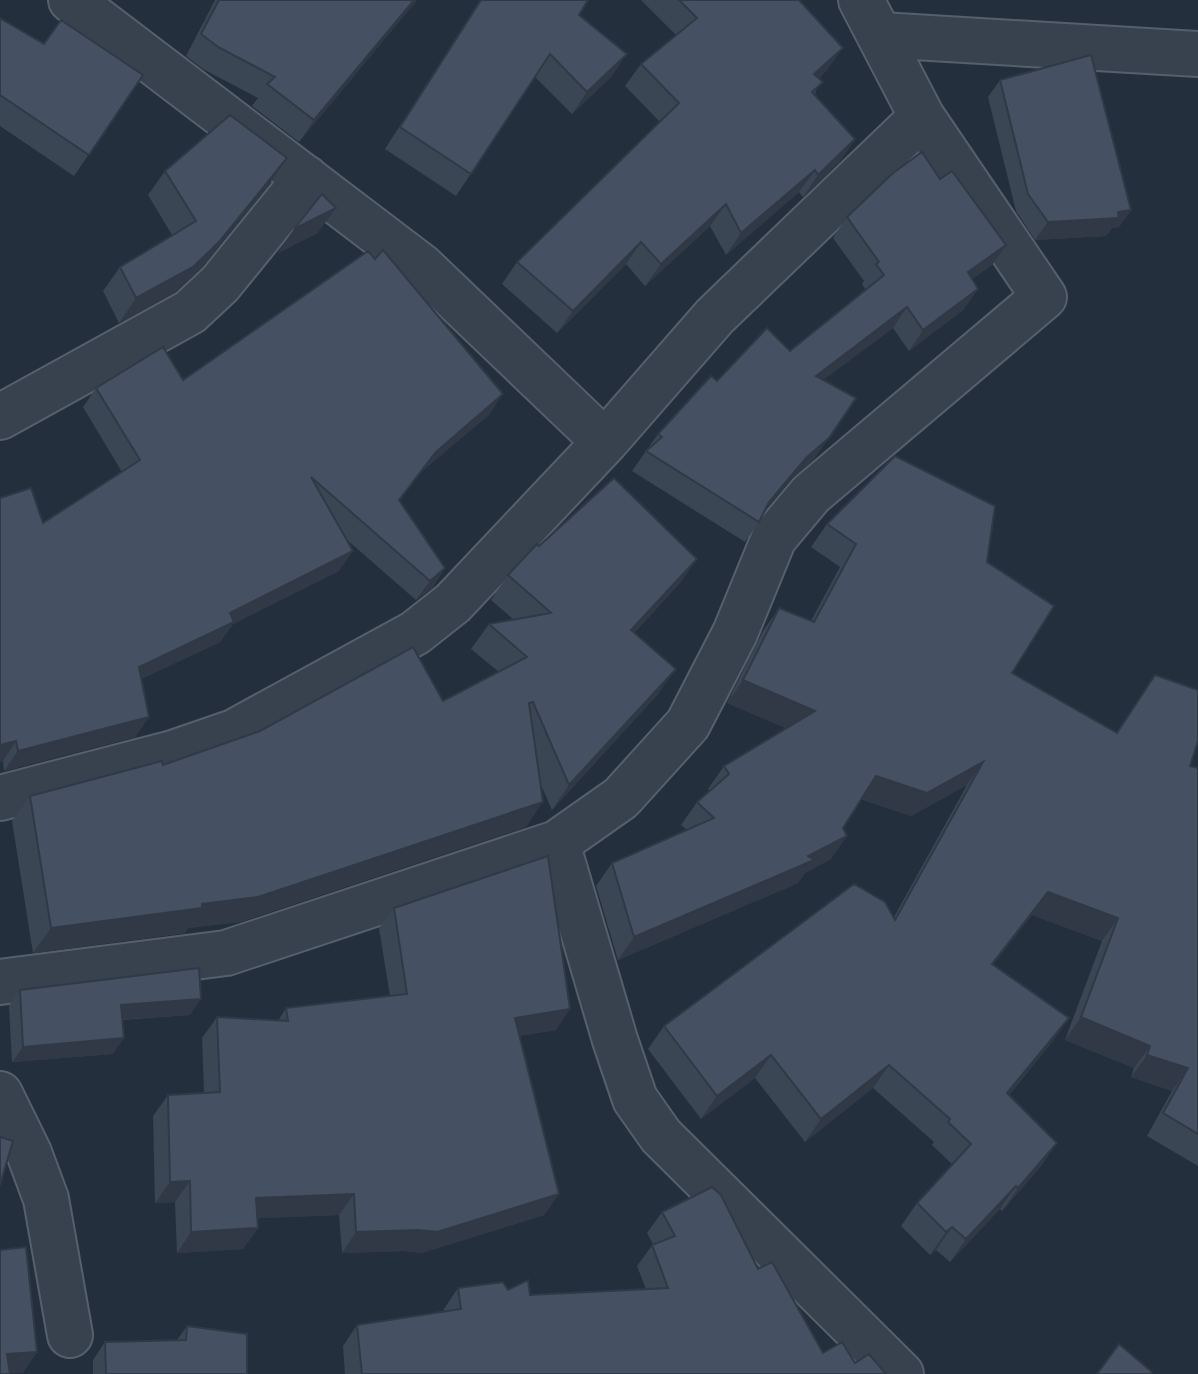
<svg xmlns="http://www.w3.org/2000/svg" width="1198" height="1374" viewBox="0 0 1198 1374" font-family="'Fira Sans Condensed',sans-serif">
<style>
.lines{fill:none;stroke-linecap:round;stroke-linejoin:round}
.street-casing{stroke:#565f6c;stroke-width:48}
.street{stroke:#38414e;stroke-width:44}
.wall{fill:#3b4654}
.shaded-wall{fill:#303945}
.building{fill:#455162;stroke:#303945;stroke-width:2}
</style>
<rect width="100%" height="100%" fill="#242f3e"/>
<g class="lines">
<!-- street casing -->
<g class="street-casing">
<path id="street" d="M71 0 421 266 605 442
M881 35 1198 54
M0 417 190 312 220 284 306 178
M0 798 173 753 234 732 415 633 453 603 605 442 715 316 922 117
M557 843 615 1040 635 1099 661 1136 901 1374
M0 982 226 953 557 843 621 798 688 724 735 633 774 538 811 494 1044 297 922 117 861 0
M0 1094 29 1153 46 1199 70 1335"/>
</g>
<!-- street -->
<use href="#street" class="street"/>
</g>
<!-- wall -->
<path class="wall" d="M215 0H417L299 142 252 106 258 98 203 69 186 56Z
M480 0H588L579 15 612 76 572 114 535 77 456 196 385 149Z
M641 0H799L827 70 819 78 815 95 855 139 840 161 803 197 799 192 726 255 710 226 645 286 626 264 557 333 502 284 517 262 660 122 625 86 641 64 676 35Z
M0 18 44 43 143 75 74 176 0 126Z
M1000 80 1131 210 1119 227 1112 228 1106 236 1035 240 1016 211 988 97Z
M165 171 270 183 202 267 175 292 119 323 103 291 120 267 172 235 148 195Z
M940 179 1006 245 992 265 972 279 978 289 963 310 909 351 893 328 823 380 815 458 792 478 765 510 759 522 745 542 632 471 658 434 717 381 790 351 866 290 862 284 864 281 833 238 847 217Z
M183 380 490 414 422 471 399 501 445 568 432 588 416 600 346 539 339 571 233 624 220 642 141 679 149 717 135 737 4 771 3 761 43 523 122 472 83 407 96 388Z
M827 524 987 562 1012 673 1116 733 1190 766 1198 768V1166L1147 1136 1172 1091 1131 1077 1134 1068 1065 1040 1102 941 1032 915 993 964 1053 1041 1009 1095 1057 1143 1041 1166 1002 1211 1000 1209 950 1262 936 1250 930 1255 901 1226 917 1203 952 1164 932 1145 934 1142 873 1088 805 1142 755 1078 701 1119 648 1049 664 1026 894 917 967 785 911 816 861 799 843 828 831 859 805 873 798 883 618 960 596 886 612 863 687 830 681 825 697 802 710 791 708 789 724 766 786 728 727 703 763 631 779 608 811 621 840 567 811 547Z
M539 546 697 559 679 584 634 633 658 694 552 810 541 785 526 827 240 922 188 928 185 933 33 953 12 821 30 796 443 701 499 672 471 649 489 624 513 619 491 600 508 575Z
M394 908 556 1030 519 1036 559 1194 544 1215 422 1253 404 1251 342 1253 339 1215 257 1218 258 1228 243 1249 177 1253 175 1202 155 1203 153 1116 168 1095 204 1093 202 1038 217 1017 278 1021 286 1008 390 996 379 928Z
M20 990 190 1015 122 1020 113 1054 12 1062 9 1006Z
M662 1212 758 1269 823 1353 855 1363 886 1374H345L343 1346 357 1325 444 1311V1309L458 1288 508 1290 530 1295 646 1289 637 1266 653 1244 647 1233Z
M187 1326 247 1374H93V1360L105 1342 177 1340Z"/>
<!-- shaded-wall -->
<path class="shaded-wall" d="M414 0H417L299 142 314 120Z
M843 48 827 70 799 96 814 74Z
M627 54 612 76 572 114 587 92Z
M855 139 840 161 803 197 818 175Z
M287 158 270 183 202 267 175 292 119 323 136 298Z
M815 170 799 192 726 255 741 233Z
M726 204 710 226 645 286 661 264Z
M336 208 318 233 277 254 294 229Z
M1131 210 1119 227 1112 228 1106 236 1035 240 1048 222Z
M641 242 626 264 557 333 573 311Z
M1006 245 992 265 953 292 968 272Z
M978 289 963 310 909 351 923 330Z
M907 307 893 328 802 396 816 376Z
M503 394 490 414 422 471 385 520 436 452Z
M829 438 815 458 792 478 755 522 769 502 806 458Z
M353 551 339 571 233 624 220 642 125 687 139 667 230 613Z
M697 559 679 584 613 655 631 630Z
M445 568 432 588 416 600 430 581Z
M676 669 658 694 552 810 569 785Z
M743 680 815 711 799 734 727 703Z
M149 717 135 737 4 771 18 751Z
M16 741 3 761 0 762V745Z
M983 762 967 785 911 816 860 798 876 776Z
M543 802 526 827 240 922 188 928 185 933 33 953 51 928 202 904Z
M847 836 831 859 805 873 798 883 618 960 634 937 808 856Z
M1048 892 1118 918 1102 941 1032 915 976 987 992 964Z
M201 999 190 1015 110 1020 121 1005Z
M570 1009 556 1030 500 1039 515 1018Z
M1081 1017 1150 1046 1134 1068 1065 1040Z
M1069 1018 1053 1041 991 1116 1007 1093Z
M124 1038 113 1054 12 1062 23 1047Z
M771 1055 755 1078 701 1119 717 1096Z
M1147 1055 1188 1068 1172 1091 1131 1077Z
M889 1065 873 1088 805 1142 821 1119Z
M1057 1143 1041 1166 1002 1211 1018 1188Z
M190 1181 175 1202 155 1203 170 1182Z
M1016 1186 1000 1209 950 1262 966 1239Z
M354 1194 339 1215 241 1219 256 1198Z
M559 1194 544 1215 422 1253 404 1251 342 1253 356 1232Z
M952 1227 936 1250 930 1255 946 1232Z
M258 1228 243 1249 177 1253 191 1232Z
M37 1352 23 1373 0 1374 7 1354Z"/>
<!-- building -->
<path class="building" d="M219 0H414L314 120 267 84 275 77 218 47 201 34Z
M481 0H588L579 15 627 54 587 92 550 54 471 174 400 127Z
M679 0H799L843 48 814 74 823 82 812 92 855 139 818 175 815 170 741 233 726 204 661 264 641 242 573 311 517 262 679 103 641 64 697 18Z
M0 18 44 44 61 20 143 75 89 155 0 95Z
M1091 55 1131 210 1118 212 1119 218 1048 222 1028 194 1000 80Z
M230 115 287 158 219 242 193 267 136 298 120 267 196 221 165 171Z
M922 152 940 179 952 171 1006 245 968 272 978 289 923 330 907 307 816 376 856 398 829 438 806 458 769 502 759 522 646 451 662 437 658 434 711 376 717 381 767 328 790 351 884 275 876 264 879 262 847 217 893 173Z
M322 194 336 208 294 229Z
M383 250 503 394 436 452 399 500 445 568 430 581 311 477 353 551 230 613 234 622 139 667 149 717 18 751 16 741 0 745V498L31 488 43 523 140 460 96 388 163 347 183 380 368 251 375 259Z
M895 456 995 506 987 562 1054 606 1012 673 1117 733 1155 675 1198 690V741L1190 766 1198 768V1134L1163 1113 1188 1068 1147 1055 1150 1046 1081 1017 1118 918 1048 892 992 964 1069 1018 1007 1093 1057 1143 1018 1188 1016 1186 966 1239 952 1227 946 1232 917 1203 971 1144 948 1122 950 1119 889 1065 821 1119 771 1055 717 1096 664 1026 854 884 885 902 895 920 983 762 927 793 876 776 843 828 847 836 808 856 814 860 634 937 612 863 714 818 697 802 729 774 724 766 815 711 743 680 779 608 814 622 856 544 827 524Z
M614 478 697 559 631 630 676 669 569 785 533 702 529 703 543 802 258 897 202 904V908L51 928 30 796 162 761 163 765 260 731 413 647 443 701 527 657 489 624 551 613 508 575 537 544 539 546Z
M548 856 570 1009 515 1018 559 1194 437 1232 419 1230 356 1232 354 1194 256 1198 258 1228 191 1232 190 1181 170 1182 168 1095 220 1092 217 1017 288 1021 286 1008 407 994 394 908Z
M199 968 201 999 121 1005 124 1038 23 1047 20 990Z
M0 1137 13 1141 0 1185Z
M712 1187 721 1195 758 1269 772 1262 823 1353 842 1342 855 1363 869 1354 886 1374H362L357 1325 461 1309 458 1288 503 1282 508 1290 528 1280 530 1295 668 1288 652 1245 675 1236 662 1212Z
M26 1247 37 1352 7 1354 10 1374H0V1250Z
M187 1326 247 1334V1374H106L105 1342 186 1340Z
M1119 1344 1152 1372 1151 1374H1097Z"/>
</svg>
